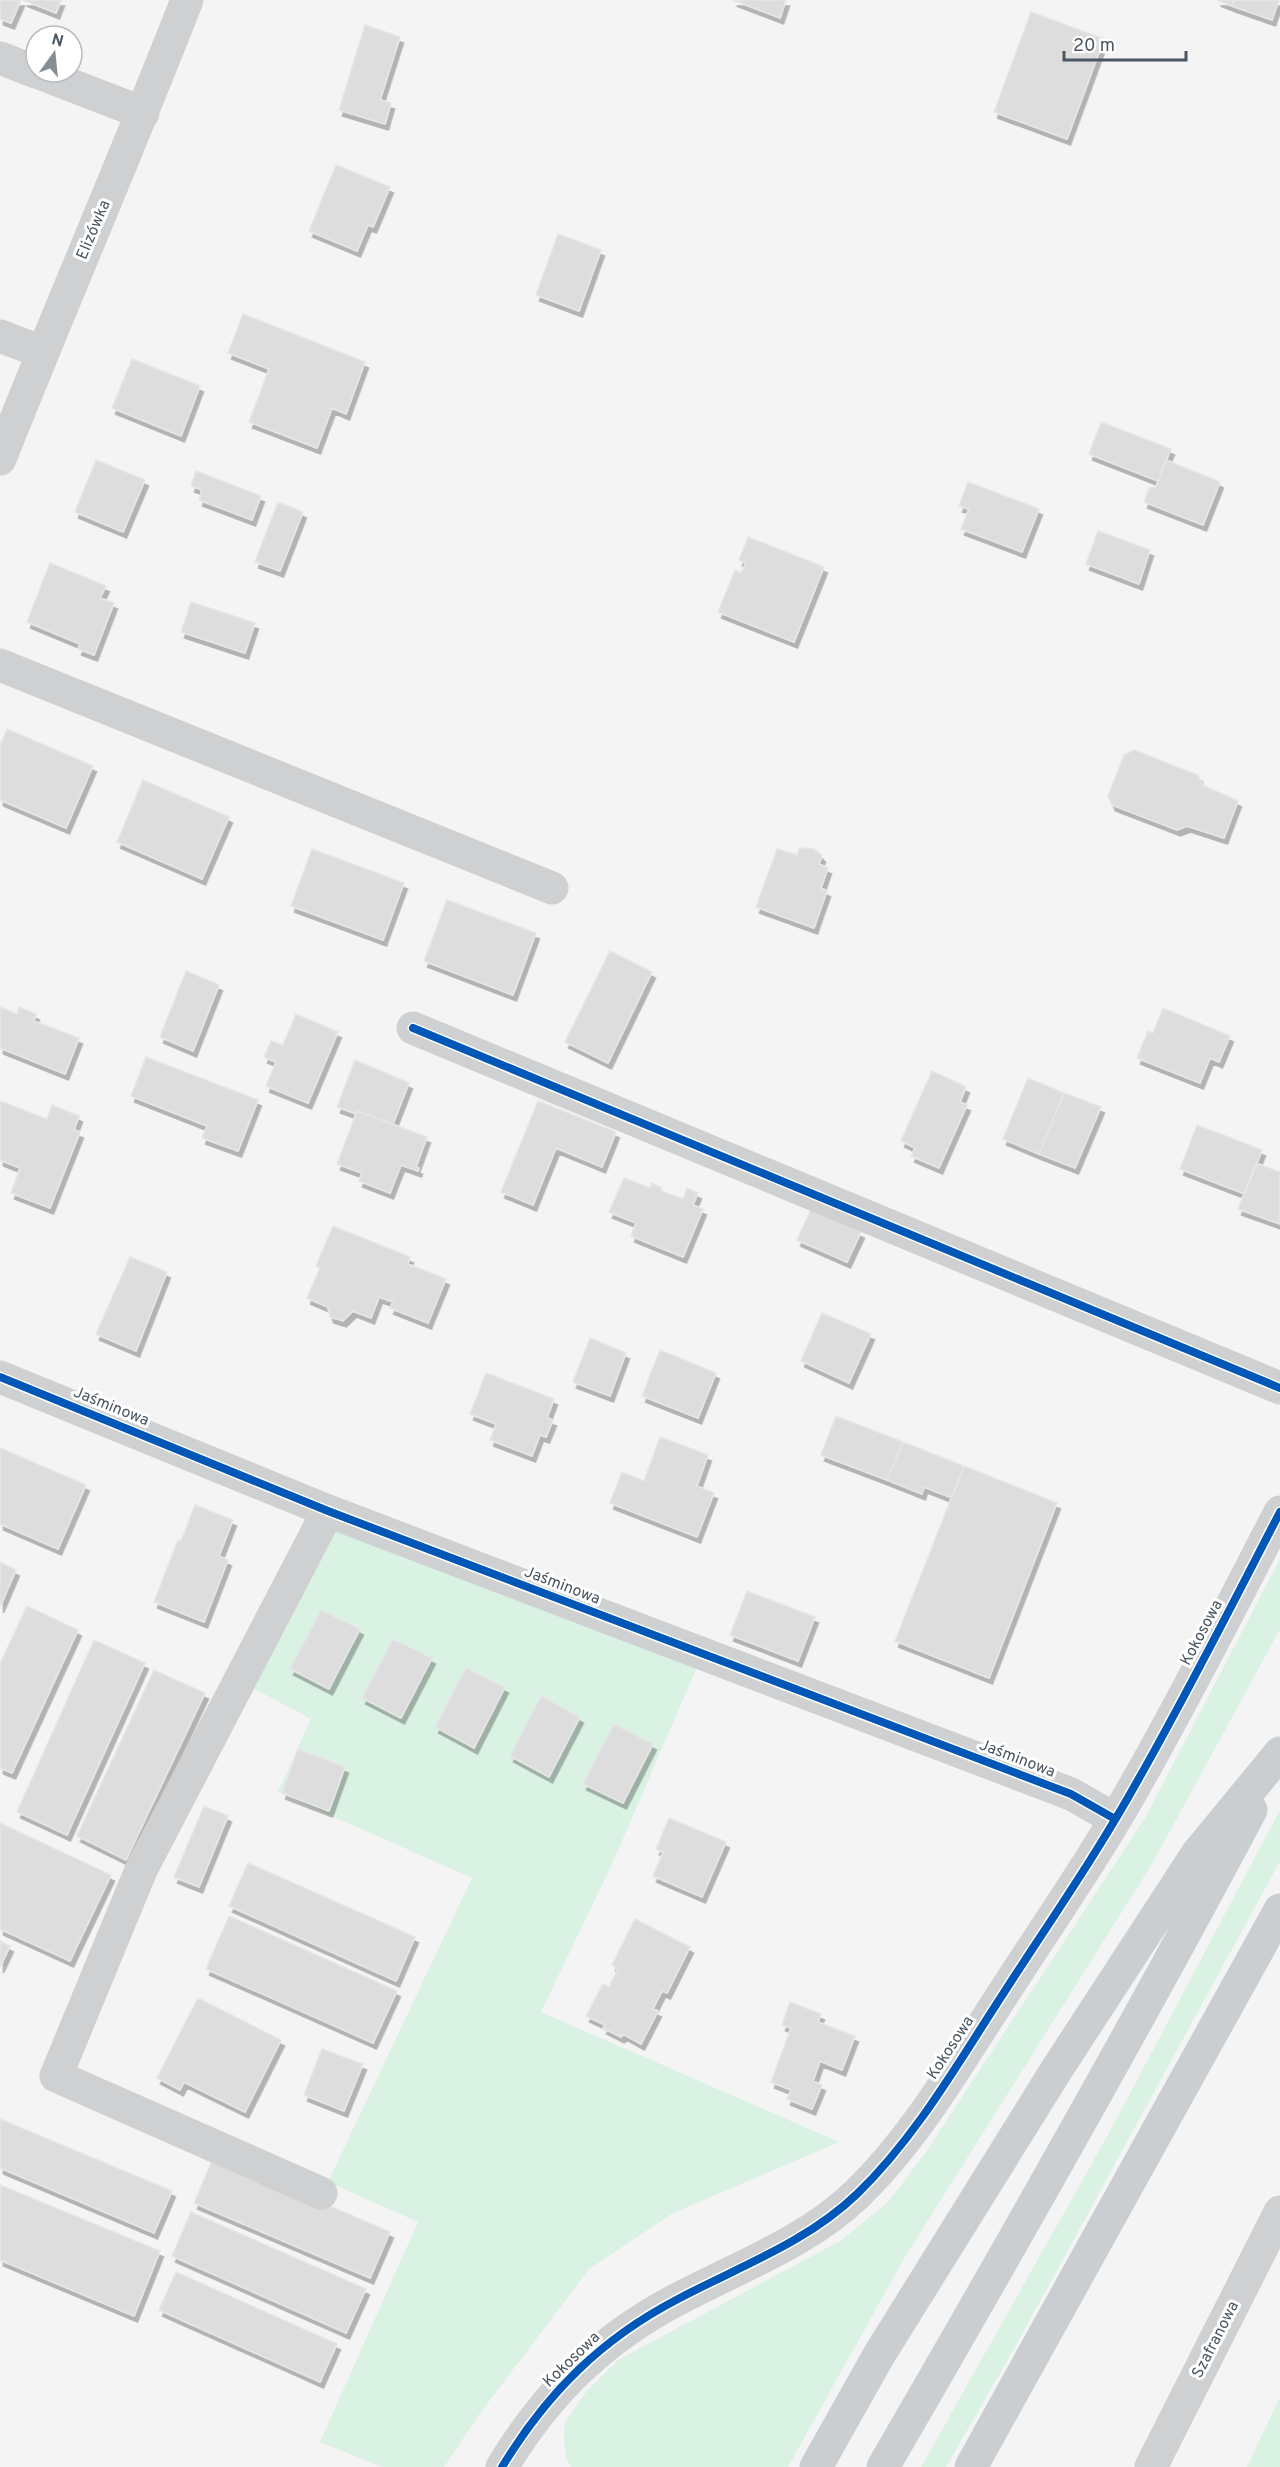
<svg xmlns="http://www.w3.org/2000/svg" width="1280" height="2467" viewBox="0 0 1280 2467" font-family="Overpass,sans-serif">
<style>
.green{fill:#d9f2e3}
.building{fill:#ddddde;stroke:#e5e6e7;stroke-width:1.5;filter:url(#shadow)}
.lines{fill:none;stroke-linecap:round;stroke-linejoin:round}
.minor{stroke:#ced0d2;stroke-width:33}
.major{stroke:#caced1;stroke-width:33}
.cycleway-casing{stroke:#fff;stroke-width:11}
.cycleway{stroke:#0057b8;stroke-width:8}
.labels{text-anchor:middle;dominant-baseline:central;stroke-width:6;stroke-linejoin:round;paint-order:stroke}
.street-label{font-size:16px;fill:#4a5661;stroke:#fff}
</style>
<defs>
<filter id="shadow"><feDropShadow dx="3.5" dy="6" stdDeviation="0" flood-color="#0004"/></filter>
</defs>
<rect width="100%" height="100%" fill="#f4f4f4"/>
<!-- green -->
<path class="green" d="M328 1511 703 1653 612 1864 541 2012 839 2142 673 2213 589 2269 478 2416 444 2467H382L320 2442 418 2222 328 2182 472 1878 278 1792 311 1719 240 1681Z
M1280 1559V1629L1152 1864 905 2257 788 2467H571L567 2460 564 2442 565 2422 586 2392 618 2360 842 2240 889 2201 926 2152 1145 1818Z
M1280 1810V1861L1015 2347 946 2467H921L1109 2133Z
M1280 2397V2467H1247Z"/>
<!-- building -->
<path class="building" d="M0 0H21L11 23 0 19Z
M23 0H61L56 13Z
M733 0H786L780 18Z
M1217 0H1234L1232 6Z
M1234 0H1279L1272 20 1232 6Z
M1031 12 1104 39 1067 139 994 112Z
M365 25 400 37 380 100 391 103 385 124 339 110Z
M336 165 390 187 373 227 368 225 357 251 309 231Z
M558 234 601 250 579 311 536 295Z
M243 314 365 362 346 414 332 408 317 448 249 422 269 369 228 353Z
M132 359 200 386 181 436 112 408Z
M1101 422 1171 449 1158 481 1089 454Z
M96 460 145 480 123 532 75 512Z
M1166 460 1220 482 1203 525 1144 502 1149 488 1156 487Z
M196 471 261 496 252 520 199 500 202 490 191 486Z
M968 482 1039 509 1022 552 961 529 969 509 959 506Z
M278 502 303 512 280 571 255 562Z
M1098 531 1150 550 1139 584 1086 564Z
M748 537 824 567 794 642 718 612 735 570 741 573 746 563 739 560Z
M50 563 106 586 100 598 114 603 94 655 78 649 80 644 27 622Z
M191 602 255 623 245 653 181 632Z
M7 729 93 766 66 828 0 800V745Z
M1134 750 1198 775 1202 785 1238 801 1224 838 1187 826 1177 830 1112 805 1108 796 1124 755Z
M143 780 229 817 202 879 117 842Z
M800 848 814 849 822 856 819 864 828 868 821 888 827 891 814 928 756 907 777 849 797 855Z
M312 849 404 883 383 940 291 906Z
M447 900 536 933 513 995 424 961Z
M610 951 652 972 608 1063 565 1042Z
M186 971 219 985 193 1051 160 1037Z
M0 1007 17 1014 19 1007 36 1014 34 1021 79 1038 65 1074 0 1048Z
M1163 1008 1230 1036 1219 1062 1210 1058 1200 1083 1137 1058 1148 1031 1153 1033Z
M296 1014 338 1032 308 1103 266 1086 276 1062 264 1057 271 1041 283 1045Z
M146 1057 258 1100 238 1151 202 1138 207 1126 131 1096Z
M355 1060 409 1083 393 1124 357 1111 356 1114 337 1107Z
M932 1071 966 1087 960 1102 967 1105 939 1168 911 1156 915 1148 901 1141Z
M1028 1078 1064 1093 1039 1154 1003 1139Z
M1064 1093 1101 1107 1075 1168 1039 1154Z
M0 1101 47 1119 52 1105 79 1116 74 1130 80 1132 50 1208 11 1193 20 1168 0 1160Z
M538 1101 616 1132 602 1167 556 1148 533 1205 501 1192Z
M357 1111 427 1137 416 1167 419 1168 418 1171 401 1165 390 1193 359 1181 362 1173 337 1164Z
M1197 1125 1262 1150 1245 1194 1180 1169Z
M1256 1163 1280 1172V1224L1238 1209Z
M624 1178 650 1188 652 1183 662 1188 661 1191 683 1199 687 1188 698 1193 693 1205 703 1209 683 1257 631 1236 636 1223 609 1212Z
M811 1209 861 1232 847 1262 797 1240Z
M333 1226 410 1257 408 1264 446 1279 428 1323 390 1308 393 1302 379 1297 371 1318 353 1311 343 1321 330 1317 328 1307 307 1298 320 1268 316 1266Z
M130 1257 167 1272 136 1351 96 1334Z
M822 1313 871 1334 849 1383 801 1361Z
M590 1338 626 1353 610 1396 573 1382Z
M660 1350 716 1373 698 1418 642 1396Z
M486 1373 554 1399 547 1418 553 1420 546 1437 540 1435 532 1456 490 1440 496 1424 470 1414Z
M836 1416 903 1442 887 1480 821 1455Z
M660 1437 708 1455 697 1486 714 1493 697 1537 610 1503 622 1472 644 1481Z
M903 1442 964 1466 952 1498 924 1487 922 1494 887 1480Z
M0 1448 86 1485 58 1549 0 1524Z
M964 1466 1057 1503 989 1678 895 1641Z
M195 1505 233 1520 219 1556 228 1560 204 1622 154 1602 178 1540 181 1541Z
M0 1562 16 1570 0 1607Z
M747 1591 815 1617 798 1661 730 1635Z
M27 1606 78 1630 12 1773 0 1768V1664Z
M321 1610 360 1629 329 1689 290 1669Z
M393 1639 432 1658 401 1718 362 1698Z
M94 1640 145 1663 67 1835 17 1812Z
M466 1668 505 1687 474 1748 435 1727Z
M154 1670 205 1693 126 1860 77 1836Z
M541 1696 580 1717 549 1777 510 1756Z
M614 1724 653 1744 623 1803 583 1784Z
M298 1749 345 1767 329 1811 282 1793Z
M204 1806 228 1816 199 1887 174 1877Z
M669 1818 726 1842 702 1897 653 1876 663 1852 656 1849Z
M0 1823 111 1875 70 1961 0 1929Z
M248 1863 415 1937 396 1981 229 1906Z
M229 1916 397 1991 373 2043 206 1969Z
M635 1919 690 1947 667 1993 662 1991 653 2009 658 2011 641 2044 623 2034 621 2037 603 2028 605 2025 586 2016 603 1984 609 1987 618 1969 612 1965Z
M0 1941 10 1946 0 1967Z
M198 1998 281 2040 245 2112 184 2082 180 2090 157 2078Z
M790 2002 821 2014 818 2022 855 2036 842 2070 820 2061 813 2081 822 2085 812 2109 787 2099 791 2090 771 2082 791 2028 782 2025Z
M322 2049 363 2064 344 2111 304 2095Z
M0 2119 172 2191 154 2233 0 2168Z
M214 2156 390 2232 370 2278 194 2203Z
M0 2185 160 2251 134 2316 0 2260Z
M191 2212 366 2289 346 2333 172 2256Z
M176 2272 337 2344 320 2382 159 2310Z"/>
<g class="lines">
<!-- minor -->
<path class="minor" d="M0 58 36 72
M37 72 143 113
M0 336 42 352
M0 459C61 305 127 154 187 0
M0 665 552 888
M413 1028 1280 1388
M0 1377 328 1511 1071 1794 1115 1819
M321 2193 56 2076 141 1870 328 1511
M502 2467C547 2393 601 2339 678 2299 740 2266 806 2243 857 2194 916 2137 958 2063 1003 1994 1048 1924 1097 1854 1138 1780 1188 1692 1234 1601 1280 1512
M1151 2467 1280 2212"/>
<!-- major -->
<path class="major" d="M816 2467 879 2355 1057 2069 1197 1854 1280 1753
M883 2467C1009 2250 1133 2032 1251 1810
M971 2467 1280 1910"/>
<!-- cycleway casing -->
<g class="cycleway-casing">
<path id="cycleway" d="M413 1028 1280 1388
M0 1377 328 1511 1071 1794 1115 1819
M502 2467C547 2393 601 2339 678 2299 740 2266 806 2243 857 2194 916 2137 958 2063 1003 1994 1048 1924 1097 1854 1138 1780 1188 1692 1234 1601 1280 1512"/>
</g>
<!-- cycleway -->
<use href="#cycleway" class="cycleway"/>
</g>
<g class="labels">
<!-- street labels -->
<g class="street-label">
<text transform="translate(94 230) rotate(-67)">Elizówka</text>
<text transform="translate(111 1407) rotate(22)">Jaśminowa</text>
<text transform="translate(562 1586) rotate(21)">Jaśminowa</text>
<text transform="translate(1202 1633) rotate(-62)">Kokosowa</text>
<text transform="translate(1017 1759) rotate(21)">Jaśminowa</text>
<text transform="translate(951 2048) rotate(-57)">Kokosowa</text>
<text transform="translate(1216 2340) rotate(-63)">Szafranowa</text>
<text transform="translate(572 2360) rotate(-44)">Kokosowa</text>
</g>
</g>
<!-- north arrow -->
<g transform="translate(54 54) rotate(15)"><circle r="28" fill="#ffffff" stroke="#b7bbc0" stroke-width="1.5"/>
<path d="M0-4.5L10 22L0 15L-10 22Z" fill="#868d94"/>
<text y="-9" font-size="16" font-weight="bold" text-anchor="middle" fill="#4a5661">N</text>
</g>
<!-- scale -->
<path d="M1064 51v9h122v-9" fill="none" stroke="#4a5661" stroke-width="3"/>
<text x="1073" y="51" font-size="18" fill="#4a5661" stroke="#ffffff" stroke-width="4.5" paint-order="stroke">20 m</text>
</svg>
